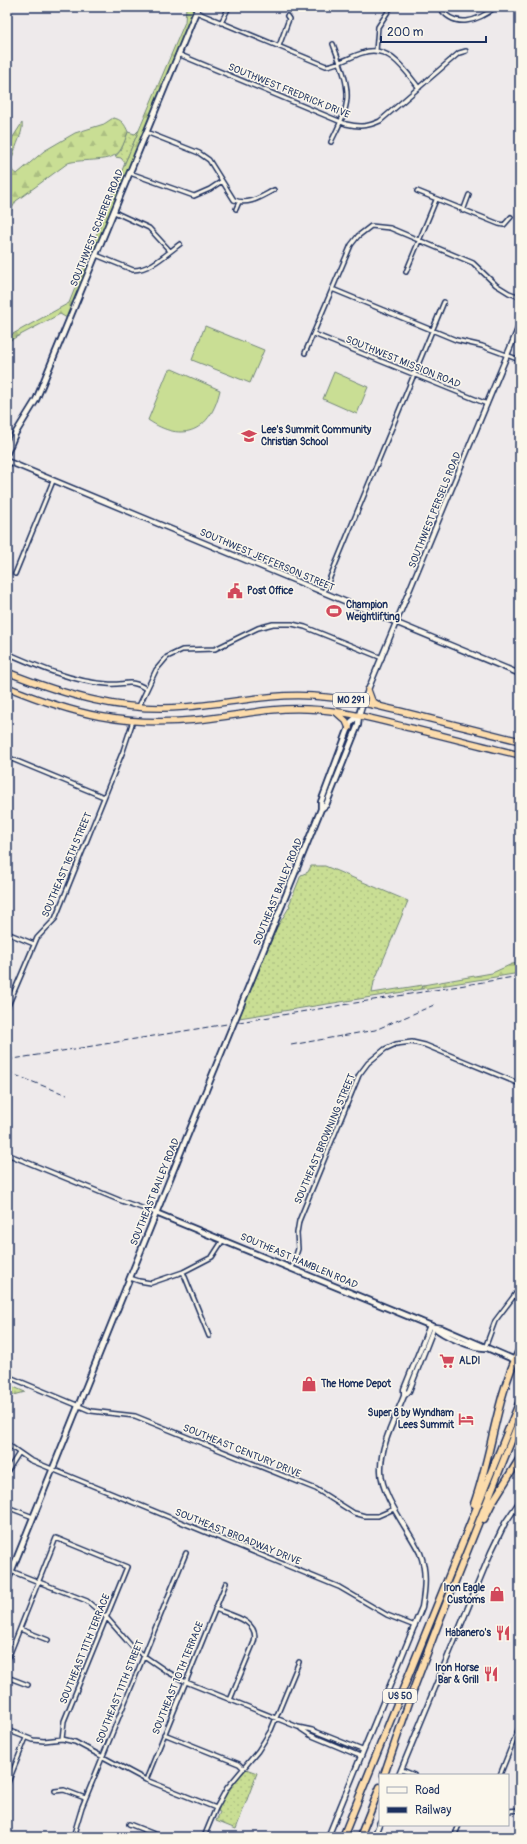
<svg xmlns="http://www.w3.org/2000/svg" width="527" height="1844" viewBox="0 0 527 1844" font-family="Pangolin,sans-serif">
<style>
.grass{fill:url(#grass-dots);stroke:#728679}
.forest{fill:url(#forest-firs);stroke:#728679}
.pitch{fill:#c9de94;stroke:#728679}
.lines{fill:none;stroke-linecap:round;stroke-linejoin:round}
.minor-casing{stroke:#1b2f5e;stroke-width:6}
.tertiary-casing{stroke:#1b2f5e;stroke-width:7}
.secondary-casing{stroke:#1b2f5e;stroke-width:8}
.trunk-casing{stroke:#1b2f5e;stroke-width:8}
.motorway-casing{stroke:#1b2f5e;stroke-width:9}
.minor{stroke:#fbf7ec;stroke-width:3}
.tertiary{stroke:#fbf7ec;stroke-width:4}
.secondary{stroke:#fbf7ec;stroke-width:4.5}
.trunk{stroke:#fcdcac;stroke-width:5.5}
.motorway{stroke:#fcdcac;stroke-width:6}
.rail{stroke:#1b2f5e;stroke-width:1;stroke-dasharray:6 3;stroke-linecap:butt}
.secondary-bridge-casing{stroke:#1b2f5e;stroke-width:8;stroke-linecap:butt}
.secondary-bridge{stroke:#fbf7ec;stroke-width:4.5}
.labels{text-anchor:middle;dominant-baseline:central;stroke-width:3;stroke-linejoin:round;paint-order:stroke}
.shield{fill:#fbf7ec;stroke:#5e6b89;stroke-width:1}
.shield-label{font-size:9px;font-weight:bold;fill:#1b2f5e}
.street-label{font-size:10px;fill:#1b2f5e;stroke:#fbf7ec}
.poi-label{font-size:10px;font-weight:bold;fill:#1b2f5e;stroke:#fbf7ec;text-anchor:start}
</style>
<defs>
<pattern id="grass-dots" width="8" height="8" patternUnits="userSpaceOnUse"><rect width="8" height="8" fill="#c9de94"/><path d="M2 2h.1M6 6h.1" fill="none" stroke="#acbf82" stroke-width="1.8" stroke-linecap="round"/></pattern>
<pattern id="forest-firs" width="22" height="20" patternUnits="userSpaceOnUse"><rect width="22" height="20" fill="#c9de94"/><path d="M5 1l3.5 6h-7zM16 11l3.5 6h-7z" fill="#acbf82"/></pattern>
</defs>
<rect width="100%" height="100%" fill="#eeeaeb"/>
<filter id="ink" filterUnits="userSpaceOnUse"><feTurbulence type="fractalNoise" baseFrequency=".025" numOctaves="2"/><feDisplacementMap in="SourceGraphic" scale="8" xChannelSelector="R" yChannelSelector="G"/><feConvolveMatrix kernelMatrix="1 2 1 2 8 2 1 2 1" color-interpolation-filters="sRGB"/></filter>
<g filter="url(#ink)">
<!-- grass -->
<path class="grass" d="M139 130 125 163 121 158 115 157 121 150 128 132 135 134Z
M311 866H325L408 901 374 982 372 993 423 985 422 989 239 1018 277 927 290 906 289 905 301 875 308 872Z
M246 1769 257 1773 236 1829 216 1821 220 1812 218 1811C223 1795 235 1782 246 1769Z"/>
<!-- forest -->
<path class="forest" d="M186 7H196L67 318 60 314 7 342V335H11L69 303 125 163 185 22Z
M113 118C121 119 125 124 128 132 126 137 124 144 121 149 113 164 83 158 68 163L16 201 7 218V152L13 137 22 123C25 136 0 169 17 174L44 151 75 133 104 124Z
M520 963V973L422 989 423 985 492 973 512 964Z
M7 1384 25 1392 7 1397Z"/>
<!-- pitch -->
<path class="pitch" d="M205 326 264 350 250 383 192 360Z
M172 369 220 390C211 431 183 444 148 420L168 371Z
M334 372 368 387 357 414 323 399Z"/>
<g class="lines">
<!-- minor casing -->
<g class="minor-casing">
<path id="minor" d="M439 7C455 30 478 21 496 7
M196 12 326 66C339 64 350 57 362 53 388 43 405 70 419 88
M221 23 229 7
M279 46 289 19 287 16
M376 51 378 27 391 7
M178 54 346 124C359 127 367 127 380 121L459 53 466 51
M146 132 199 153 209 160 234 200C249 206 262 196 274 190
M331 142C337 129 346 114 347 98 348 80 339 61 333 44
M130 173 194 196 210 189 222 181
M417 191 499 224 504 225 511 217
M236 209 239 202
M463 211 469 195
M114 212 149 228 170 251
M96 255 133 270C151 270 166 254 180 244
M406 272 436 200
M332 289 456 340 482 346 520 360
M314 334 487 404
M305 353 351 245 358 236 371 226 390 228 473 263 496 285 509 293 520 297
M15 574 53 481
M324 592 444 302
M7 653C39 667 73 682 107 684 124 686 130 678 146 689
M139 706 156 670 167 657 182 650 215 649 258 628 273 624H292L305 627 382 658
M7 757 104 797
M7 933 34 944
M7 1008 37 938 55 919 123 751 133 721
M7 1154 119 1200 156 1213
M292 1268 298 1249 297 1233 299 1221 359 1075 368 1063 385 1049 396 1044 412 1042 425 1045 520 1084
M183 1272 209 1336
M130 1278 139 1281 151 1283 183 1272 212 1257 223 1240
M485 1348 495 1321 520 1288
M7 1376 91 1411 135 1416 316 1489 354 1513 365 1516H378L394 1509
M7 1444 30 1460 339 1587 387 1615 415 1626
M7 1472 19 1453
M7 1507 33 1517
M11 1571 87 1601 107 1618 134 1649 166 1671 186 1682 298 1727 312 1730 362 1750
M215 1609C230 1615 260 1620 254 1642L230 1700
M20 1629 48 1640
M7 1661 56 1538 127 1567 64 1721 62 1739
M7 1677 28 1685
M301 1729 310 1735 360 1756
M7 1730 33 1740 44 1741 62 1739 75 1742 146 1780 216 1808
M164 1734 239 1764 243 1768
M402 1770 414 1775
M500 1775 520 1725
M146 1780 226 1583
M7 1785 26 1738
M55 1791 64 1790 85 1798
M508 1811 520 1810
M129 1824 162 1837
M73 1837 82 1807 186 1553
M204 1837 216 1808 227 1788 258 1751 271 1730 299 1662
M454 1837 459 1825"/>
</g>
<!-- tertiary casing -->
<g class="tertiary-casing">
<path id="tertiary" d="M7 461 520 674
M363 702 520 324
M404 1396 409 1391 434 1327
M399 1775 491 1552 505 1523 520 1501
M328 1837 422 1607C425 1589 427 1570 420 1553 409 1530 381 1496 381 1471 380 1445 395 1419 404 1396V1389L430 1325
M374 1837 380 1822"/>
</g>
<!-- secondary casing -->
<g class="secondary-casing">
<path id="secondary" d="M7 453 15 434 36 400 198 7
M321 809 326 805 358 725 359 715 363 702
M282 905 321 809V802L351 722 359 715
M156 1213 434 1327
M485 1348C472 1348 444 1336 434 1327L441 1328 515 1360
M7 1582 184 1144"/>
</g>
<!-- trunk casing -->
<g class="trunk-casing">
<path id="trunk" d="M7 672C62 694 124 713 184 707 227 704 269 693 313 696 347 698 379 706 411 714 447 723 484 732 520 741
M7 687C73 714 124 727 196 720 233 717 269 707 307 709 339 710 371 718 402 726 441 735 481 746 520 755
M368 690 372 701 377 704
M336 712 346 721 349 728"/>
</g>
<!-- motorway casing -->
<g class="motorway-casing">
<path id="motorway" d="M474 1504C492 1454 496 1397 520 1349
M484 1519 492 1503 520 1458
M384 1775 415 1685 440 1619 520 1419
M343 1837 520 1401
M360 1837 380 1787"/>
</g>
<!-- minor -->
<use href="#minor" class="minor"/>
<!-- tertiary -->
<use href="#tertiary" class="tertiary"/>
<!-- secondary -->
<use href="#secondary" class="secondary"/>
<!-- trunk -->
<use href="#trunk" class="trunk"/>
<!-- motorway -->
<use href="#motorway" class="motorway"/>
<!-- rail -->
<path class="rail" d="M291 1045 375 1030 434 1005
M7 1060 520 976
M7 1072 67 1095"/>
<!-- secondary-bridge casing -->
<g class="secondary-bridge-casing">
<path id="secondary-bridge" d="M184 1144 282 905"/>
</g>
<!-- secondary-bridge -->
<use href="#secondary-bridge" class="secondary-bridge"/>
</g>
</g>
<!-- icons -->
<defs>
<g id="school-bare" transform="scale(1.2)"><path d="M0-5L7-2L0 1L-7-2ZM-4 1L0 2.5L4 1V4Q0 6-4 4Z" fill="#d1495b" stroke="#fbf7ec" stroke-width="2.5" paint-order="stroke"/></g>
<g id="civic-bare" transform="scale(1.2)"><path d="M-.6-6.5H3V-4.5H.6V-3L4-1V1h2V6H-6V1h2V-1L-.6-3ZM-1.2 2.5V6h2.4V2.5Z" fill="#d1495b" stroke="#fbf7ec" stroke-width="2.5" paint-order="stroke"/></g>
<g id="stadium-bare" transform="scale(1.2)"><path d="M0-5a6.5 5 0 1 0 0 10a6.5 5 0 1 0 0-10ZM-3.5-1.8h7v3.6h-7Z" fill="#d1495b" stroke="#fbf7ec" stroke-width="2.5" paint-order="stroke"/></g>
<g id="supermarket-bare" transform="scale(1.2)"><path d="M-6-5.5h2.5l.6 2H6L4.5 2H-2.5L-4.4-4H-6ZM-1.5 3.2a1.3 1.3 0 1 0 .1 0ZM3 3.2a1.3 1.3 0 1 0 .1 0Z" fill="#d1495b" stroke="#fbf7ec" stroke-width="2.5" paint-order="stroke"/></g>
<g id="shop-bare" transform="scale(1.2)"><path d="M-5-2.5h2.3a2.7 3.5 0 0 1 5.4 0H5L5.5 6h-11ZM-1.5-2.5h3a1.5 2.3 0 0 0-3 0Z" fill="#d1495b" stroke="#fbf7ec" stroke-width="2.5" paint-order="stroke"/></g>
<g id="hotel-bare" transform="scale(1.2)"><path d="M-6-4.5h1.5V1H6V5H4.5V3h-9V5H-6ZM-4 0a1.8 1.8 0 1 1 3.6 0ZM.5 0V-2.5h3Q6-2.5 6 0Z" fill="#d1495b" stroke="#fbf7ec" stroke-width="2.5" paint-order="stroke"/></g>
<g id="restaurant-bare" transform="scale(1.2)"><path d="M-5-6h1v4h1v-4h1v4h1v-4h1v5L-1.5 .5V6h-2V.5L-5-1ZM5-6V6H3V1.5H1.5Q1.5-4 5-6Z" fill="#d1495b" stroke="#fbf7ec" stroke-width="2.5" paint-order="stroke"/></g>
</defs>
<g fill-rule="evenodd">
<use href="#school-bare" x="249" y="436"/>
<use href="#civic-bare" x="235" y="591"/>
<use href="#stadium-bare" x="334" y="611"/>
<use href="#supermarket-bare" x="447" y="1361"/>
<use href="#shop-bare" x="309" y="1384"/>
<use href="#hotel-bare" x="466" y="1419"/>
<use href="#shop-bare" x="497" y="1594"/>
<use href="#restaurant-bare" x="503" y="1633"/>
<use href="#restaurant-bare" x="491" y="1674"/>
</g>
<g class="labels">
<!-- shield labels -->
<g class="shield">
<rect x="333" y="693" width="36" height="14" rx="3"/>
<rect x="383" y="1689" width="34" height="14" rx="3"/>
</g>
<g class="shield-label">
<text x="351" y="700">MO 291</text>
<text x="400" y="1696">US 50</text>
</g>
<!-- street labels -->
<g class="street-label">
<text transform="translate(289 91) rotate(22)">SOUTHWEST FREDRICK DRIVE</text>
<text transform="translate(97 228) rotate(-68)">SOUTHWEST SCHERER ROAD</text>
<text transform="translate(403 362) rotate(22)">SOUTHWEST MISSION ROAD</text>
<text transform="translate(435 510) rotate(-68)">SOUTHWEST PERSELS ROAD</text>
<text transform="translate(267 560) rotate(23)">SOUTHWEST JEFFERSON STREET</text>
<text transform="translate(67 865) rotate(-67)">SOUTHEAST 16TH STREET</text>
<text transform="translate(278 892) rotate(-68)">SOUTHEAST BAILEY ROAD</text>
<text transform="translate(325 1139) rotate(-67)">SOUTHEAST BROWNING STREET</text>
<text transform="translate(155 1192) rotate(-68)">SOUTHEAST BAILEY ROAD</text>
<text transform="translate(299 1261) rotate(23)">SOUTHEAST HAMBLEN ROAD</text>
<text transform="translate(242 1451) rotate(22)">SOUTHEAST CENTURY DRIVE</text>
<text transform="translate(238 1537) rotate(22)">SOUTHEAST BROADWAY DRIVE</text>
<text transform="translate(85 1649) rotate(-68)">SOUTHEAST 11TH TERRACE</text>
<text transform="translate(178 1678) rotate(-68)">SOUTHEAST 10TH TERRACE</text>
<text transform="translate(120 1692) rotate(-68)">SOUTHEAST 11TH STREET</text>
</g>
<!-- poi labels -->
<g class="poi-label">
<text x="261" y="430">Lee's Summit Community<tspan x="261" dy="12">Christian School</tspan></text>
<text x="247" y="591">Post Office</text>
<text x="346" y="605">Champion<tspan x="346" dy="12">Weightlifting</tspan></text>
<text x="459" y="1361">ALDI</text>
<text x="321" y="1384">The Home Depot</text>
<text x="454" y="1413" text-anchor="end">Super 8 by Wyndham<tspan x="454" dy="12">Lees Summit</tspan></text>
<text x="485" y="1588" text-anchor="end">Iron Eagle<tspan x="485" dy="12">Customs</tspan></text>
<text x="491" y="1633" text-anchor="end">Habanero's</text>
<text x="479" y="1668" text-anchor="end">Iron Horse<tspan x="479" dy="12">Bar &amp; Grill</tspan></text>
</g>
</g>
<!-- margin -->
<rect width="527" height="1844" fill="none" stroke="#fbf7ec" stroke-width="24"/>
<rect x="12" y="12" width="503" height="1820" fill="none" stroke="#1b2f5e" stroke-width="1.5" filter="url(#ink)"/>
<!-- legend -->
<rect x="379" y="1774" width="130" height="52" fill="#fbf7ec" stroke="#a1a7b3"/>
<rect x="387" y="1787" width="20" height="6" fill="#fbf7ec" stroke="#a1a7b3"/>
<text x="415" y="1794" font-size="12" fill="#1b2f5e">Road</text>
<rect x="387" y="1807" width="20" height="6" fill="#1b2f5e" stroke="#a1a7b3"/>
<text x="415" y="1814" font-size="12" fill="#1b2f5e">Railway</text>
<!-- scale -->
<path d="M381 36v6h105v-6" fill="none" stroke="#1b2f5e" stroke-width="2"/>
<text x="387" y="36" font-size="12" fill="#1b2f5e" stroke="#fbf7ec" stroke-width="3" paint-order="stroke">200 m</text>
</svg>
